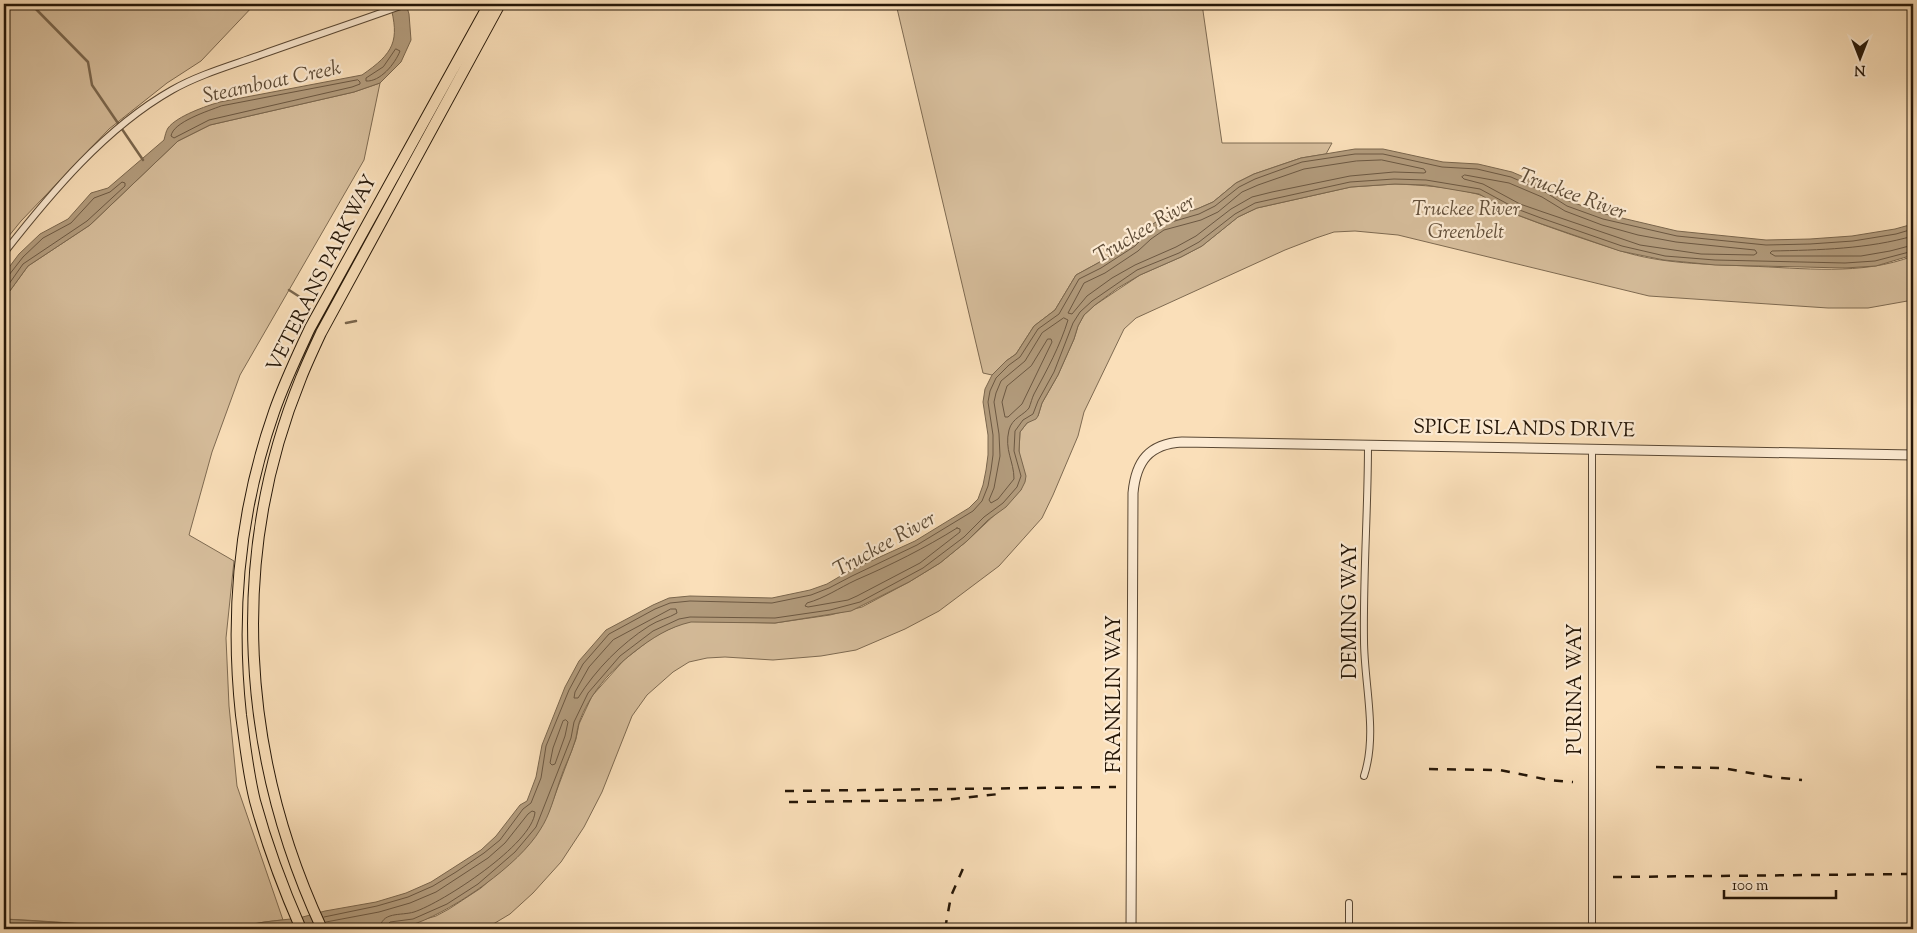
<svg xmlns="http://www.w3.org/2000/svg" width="1917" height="933" viewBox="0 0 1917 933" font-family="'Sorts Mill Goudy',serif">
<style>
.green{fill:#d6bd9b;stroke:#7e6a51}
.water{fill:#b29b7c;stroke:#7a664d}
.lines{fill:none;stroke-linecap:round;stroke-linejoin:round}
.shore{stroke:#6c5842;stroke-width:1}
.stream{stroke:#7a664d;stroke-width:2.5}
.minor-casing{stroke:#5a4834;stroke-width:8}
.tertiary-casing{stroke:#5a4834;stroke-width:11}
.primary-casing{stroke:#251607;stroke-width:12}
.minor{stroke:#fcead2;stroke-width:6}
.tertiary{stroke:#fcead2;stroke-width:9}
.primary{stroke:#fadfb9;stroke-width:10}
.rail{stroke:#251607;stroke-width:2.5;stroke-dasharray:9 9;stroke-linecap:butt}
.labels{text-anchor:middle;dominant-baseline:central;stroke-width:4.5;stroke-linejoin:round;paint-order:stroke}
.park-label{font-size:20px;font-style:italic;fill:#63503b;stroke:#fcead2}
.street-label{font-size:20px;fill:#251607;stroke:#fcead2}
.water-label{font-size:21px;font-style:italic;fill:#5d4b36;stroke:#fcead2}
</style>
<rect width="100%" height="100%" fill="#fadfb9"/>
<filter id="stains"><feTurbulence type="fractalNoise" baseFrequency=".004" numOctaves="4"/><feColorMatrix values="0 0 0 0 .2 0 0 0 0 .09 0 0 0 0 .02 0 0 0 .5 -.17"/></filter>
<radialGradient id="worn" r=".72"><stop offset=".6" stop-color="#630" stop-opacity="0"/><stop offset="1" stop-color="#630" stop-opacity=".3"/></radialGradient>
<!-- green -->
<path class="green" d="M4 4H255L201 61 167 83 109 129 21 221 4 242Z
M896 4H1202L1222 143H1332L1326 154 1301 158 1254 174 1236 183 1213 202 1197 209 1159 220 1144 230 1132 242 1098 263 1076 275 1055 310 1034 326 1016 354 1006 361 992 375 983 373Z
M380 83 364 160 240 375 212 452 189 535 234 561 226 638 229 706 237 786 283 920C258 922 235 928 211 929 142 930 73 922 4 919V299L28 266 90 225 178 141 210 125 354 92Z
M1395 184C1422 185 1450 187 1477 194 1492 198 1503 209 1517 215 1551 228 1586 240 1621 251 1662 264 1705 264 1748 266 1802 268 1862 276 1913 256V300L1868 308H1828L1649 296 1398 235 1355 231 1334 232 1316 238 1285 250 1136 318 1124 329 1084 412 1078 436 1053 495 1042 518 999 566 939 611 905 629 856 650 821 656 773 660 725 657 707 658 689 662 673 672 647 695 632 716 602 792 584 827 561 862 533 893 510 914 485 929H380L401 926 436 916 449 909 481 888 518 855 549 811 576 739 579 724 592 696 624 660 656 635 681 624 691 621 775 623 830 615 862 607 909 582 940 563 967 541 1021 490 1019 451 1020 432 1027 423 1038 416 1042 403 1058 375 1074 339 1078 326 1084 315 1095 305 1140 275 1181 257 1202 246 1238 217 1257 208 1351 187Z"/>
<!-- water -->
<path class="water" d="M390 4H406L409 14 411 40 401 62 380 83 354 92 210 125 178 141 90 225 28 266 4 299V274L19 254 40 234 68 219 91 193 108 188 164 140C165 136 166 131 168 128 177 116 206 106 220 102L362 75C394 53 400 41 390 4Z
M1355 149H1383L1443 162 1478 164 1512 172 1547 187 1569 201 1605 214 1677 231 1766 240 1810 239 1852 236 1895 229 1913 224V255L1876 266 1845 268 1715 265 1664 260 1620 251 1539 223 1515 214 1479 194 1426 185 1395 184 1351 187 1257 208 1238 217 1202 246 1181 257 1140 275 1118 288 1095 305 1084 315 1078 326 1074 339 1058 375 1042 403 1038 416 1036 419 1027 423 1020 432 1019 451 1026 476 1025 482 1021 490 1006 507 988 520 967 541 940 563 909 582 851 611 775 623 691 622C669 627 652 638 634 652 611 670 589 694 579 723 577 729 577 735 575 741 571 755 564 767 560 780 554 797 550 815 540 830 519 865 455 909 417 923 406 927 392 927 380 929H4V919L145 928 212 929 241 927 264 922 299 918 325 911 376 902 406 893 431 882 481 850 496 836 520 805 527 801 536 777 542 745 565 687 579 661 606 630 653 605 669 598 690 596 772 598 810 590 827 584 849 571 915 541 969 508 978 499 983 485 986 470 988 455V435L983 402 985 389 992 375 1006 361 1016 354 1034 326 1055 310 1076 275 1098 263 1132 242 1144 230 1159 220 1197 209 1213 202 1236 183 1254 174 1301 158Z"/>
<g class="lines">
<!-- shore -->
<path class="shore" d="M396 49 400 51C395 64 380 82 366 81V78L383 67Z
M358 80 360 82V84L352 87 209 120 174 138 171 136C173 122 208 111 221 106Z
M1382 160 1424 169 1426 172 1424 173 1394 172 1350 176 1272 192 1252 197 1231 209 1196 236 1176 247 1135 265 1112 278 1087 296 1072 314 1068 313 1084 283 1105 273 1138 251 1151 239 1164 230 1201 220 1218 212 1242 192 1258 185 1304 169 1356 161Z
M1465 175 1509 183 1542 197 1565 211 1602 225 1638 235 1676 242 1755 250 1757 253 1754 255 1701 254 1640 245 1543 212 1520 204 1483 184 1464 179 1462 177Z
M1913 236C1868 249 1819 250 1772 251L1770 253 1775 256H1861L1890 251 1913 245
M4 276 9 275 23 257 43 238 71 223 94 198 110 192 122 182 125 183V186L87 221 23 264 4 291
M1064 318 1068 320C1060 346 1047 370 1034 394 1032 398 1031 403 1029 408 1024 415 1012 418 1009 430 1004 450 1014 461 1014 479L998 499 991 503 989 500 994 488 1000 456 999 434 994 402 996 393 1001 381 1025 361 1042 333Z
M1048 339H1051L1052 342 1022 404 1008 417H1005L1002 402 1007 386 1031 366Z
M957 528 960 529V532L920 563 857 596 848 600 808 607 805 606 807 603C825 598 839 588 856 580 891 565 925 548 957 528Z
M671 609H676L677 613C669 618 658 620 649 626 621 644 596 669 578 698H574L575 692 589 667 613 640Z
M566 720 568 722 565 736 555 764 552 765 550 763 553 748 563 721Z
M324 917 377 906 408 897 433 886 456 872 484 853 500 840 523 809 531 803 541 778 546 746 569 690 583 664 609 634 655 609 670 603 690 601 772 603 811 595 829 588 852 576 917 545 973 511 982 501 988 486 991 470 993 455V435L988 402 990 391 996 378 1009 365 1020 357 1038 329 1059 314 1079 279 1101 268 1135 246 1147 234 1161 225 1199 214 1215 206 1239 187 1255 179 1302 162 1355 154H1383L1442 167 1477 169 1511 177 1545 192 1567 206 1603 219 1677 236 1766 245 1810 244 1853 241 1896 234 1913 229
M326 922 379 912 410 903 436 892 488 858 505 843 528 814 532 811 535 812C533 844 442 903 414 912 401 916 381 911 380 929
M4 924 93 929
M386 929 387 925 390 922 413 919 447 904 478 884 515 852 536 827 571 738 574 722 588 693 620 656 653 631 679 619 690 617 775 618 830 610 860 602 923 568 964 537 984 517 1003 503 1017 487 1021 476 1014 451 1015 431 1023 420 1033 414 1038 401 1054 372 1073 323 1080 312 1092 301 1137 270 1179 253 1199 242 1235 214 1255 203 1350 182 1394 179 1426 180 1480 189 1517 209 1541 218 1622 246 1665 256 1715 260 1845 263 1875 261 1913 251"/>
<!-- stream -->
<path class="stream" d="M31 4 88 62 92 85 143 160
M289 290 303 299
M346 323 356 321"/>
<!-- minor casing -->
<g class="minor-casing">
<path id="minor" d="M4 253C51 193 105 128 172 90 200 74 233 65 263 54 311 37 359 21 406 4
M1592 449V929
M1364 776C1378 733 1364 684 1364 640 1363 575 1368 510 1368 445
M1349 903V929"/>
</g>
<!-- tertiary casing -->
<g class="tertiary-casing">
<path id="tertiary" d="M1131 929 1133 493C1136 461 1149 444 1182 442L1913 455"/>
</g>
<!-- primary casing -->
<g class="primary-casing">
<path id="primary" d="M301 929C283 888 267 845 255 801 248 773 245 744 241 715 230 613 240 509 274 412 284 383 297 356 310 328L489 4
M322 929C241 755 228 557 301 378 307 363 314 348 321 333L500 4"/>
</g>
<!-- minor -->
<use href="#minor" class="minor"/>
<!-- tertiary -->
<use href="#tertiary" class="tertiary"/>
<!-- primary -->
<use href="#primary" class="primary"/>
<!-- rail -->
<path class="rail" d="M1656 767 1723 768 1772 777 1802 780
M1429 769 1500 770 1549 780 1573 782
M785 791 1116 787
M789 802 945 800 999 794
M1613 877 1913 874
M945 929 951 896 965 864"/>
</g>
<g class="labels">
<!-- park labels -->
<g class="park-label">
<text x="1466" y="210">Truckee River<tspan x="1466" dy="23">Greenbelt</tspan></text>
</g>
<!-- street labels -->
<g class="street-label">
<text transform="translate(323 274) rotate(-63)">VETERANS PARKWAY</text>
<text transform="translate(1524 430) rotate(1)">SPICE ISLANDS DRIVE</text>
<text transform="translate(1351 611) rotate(-90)">DEMING WAY</text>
<text transform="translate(1576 689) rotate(-90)">PURINA WAY</text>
<text transform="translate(1115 694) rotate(-90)">FRANKLIN WAY</text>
</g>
<!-- water labels -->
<g class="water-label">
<text transform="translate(272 83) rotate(-12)">Steamboat Creek</text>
<text transform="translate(1572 195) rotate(20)">Truckee River</text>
<text transform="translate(1145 230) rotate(-31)">Truckee River</text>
<text transform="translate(885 545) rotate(-29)">Truckee River</text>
</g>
</g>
<!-- margin -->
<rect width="1917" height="933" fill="none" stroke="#fadfb9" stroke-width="20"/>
<rect x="5" y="5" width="1907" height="923" fill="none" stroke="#251607" stroke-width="2.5"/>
<rect x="10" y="10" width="1897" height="913" fill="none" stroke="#251607"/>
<!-- north arrow -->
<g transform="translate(1860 58) rotate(180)" stroke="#fcead2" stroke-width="4" paint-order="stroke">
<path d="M0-4L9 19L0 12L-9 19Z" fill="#251607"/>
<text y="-8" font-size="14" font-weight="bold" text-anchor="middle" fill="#251607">N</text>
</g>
<!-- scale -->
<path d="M1724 890v8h112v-8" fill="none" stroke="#251607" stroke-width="2.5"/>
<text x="1732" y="890" font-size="15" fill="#251607" stroke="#fcead2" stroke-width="4" paint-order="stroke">100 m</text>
<rect width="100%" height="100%" filter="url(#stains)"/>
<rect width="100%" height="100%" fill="url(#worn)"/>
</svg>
